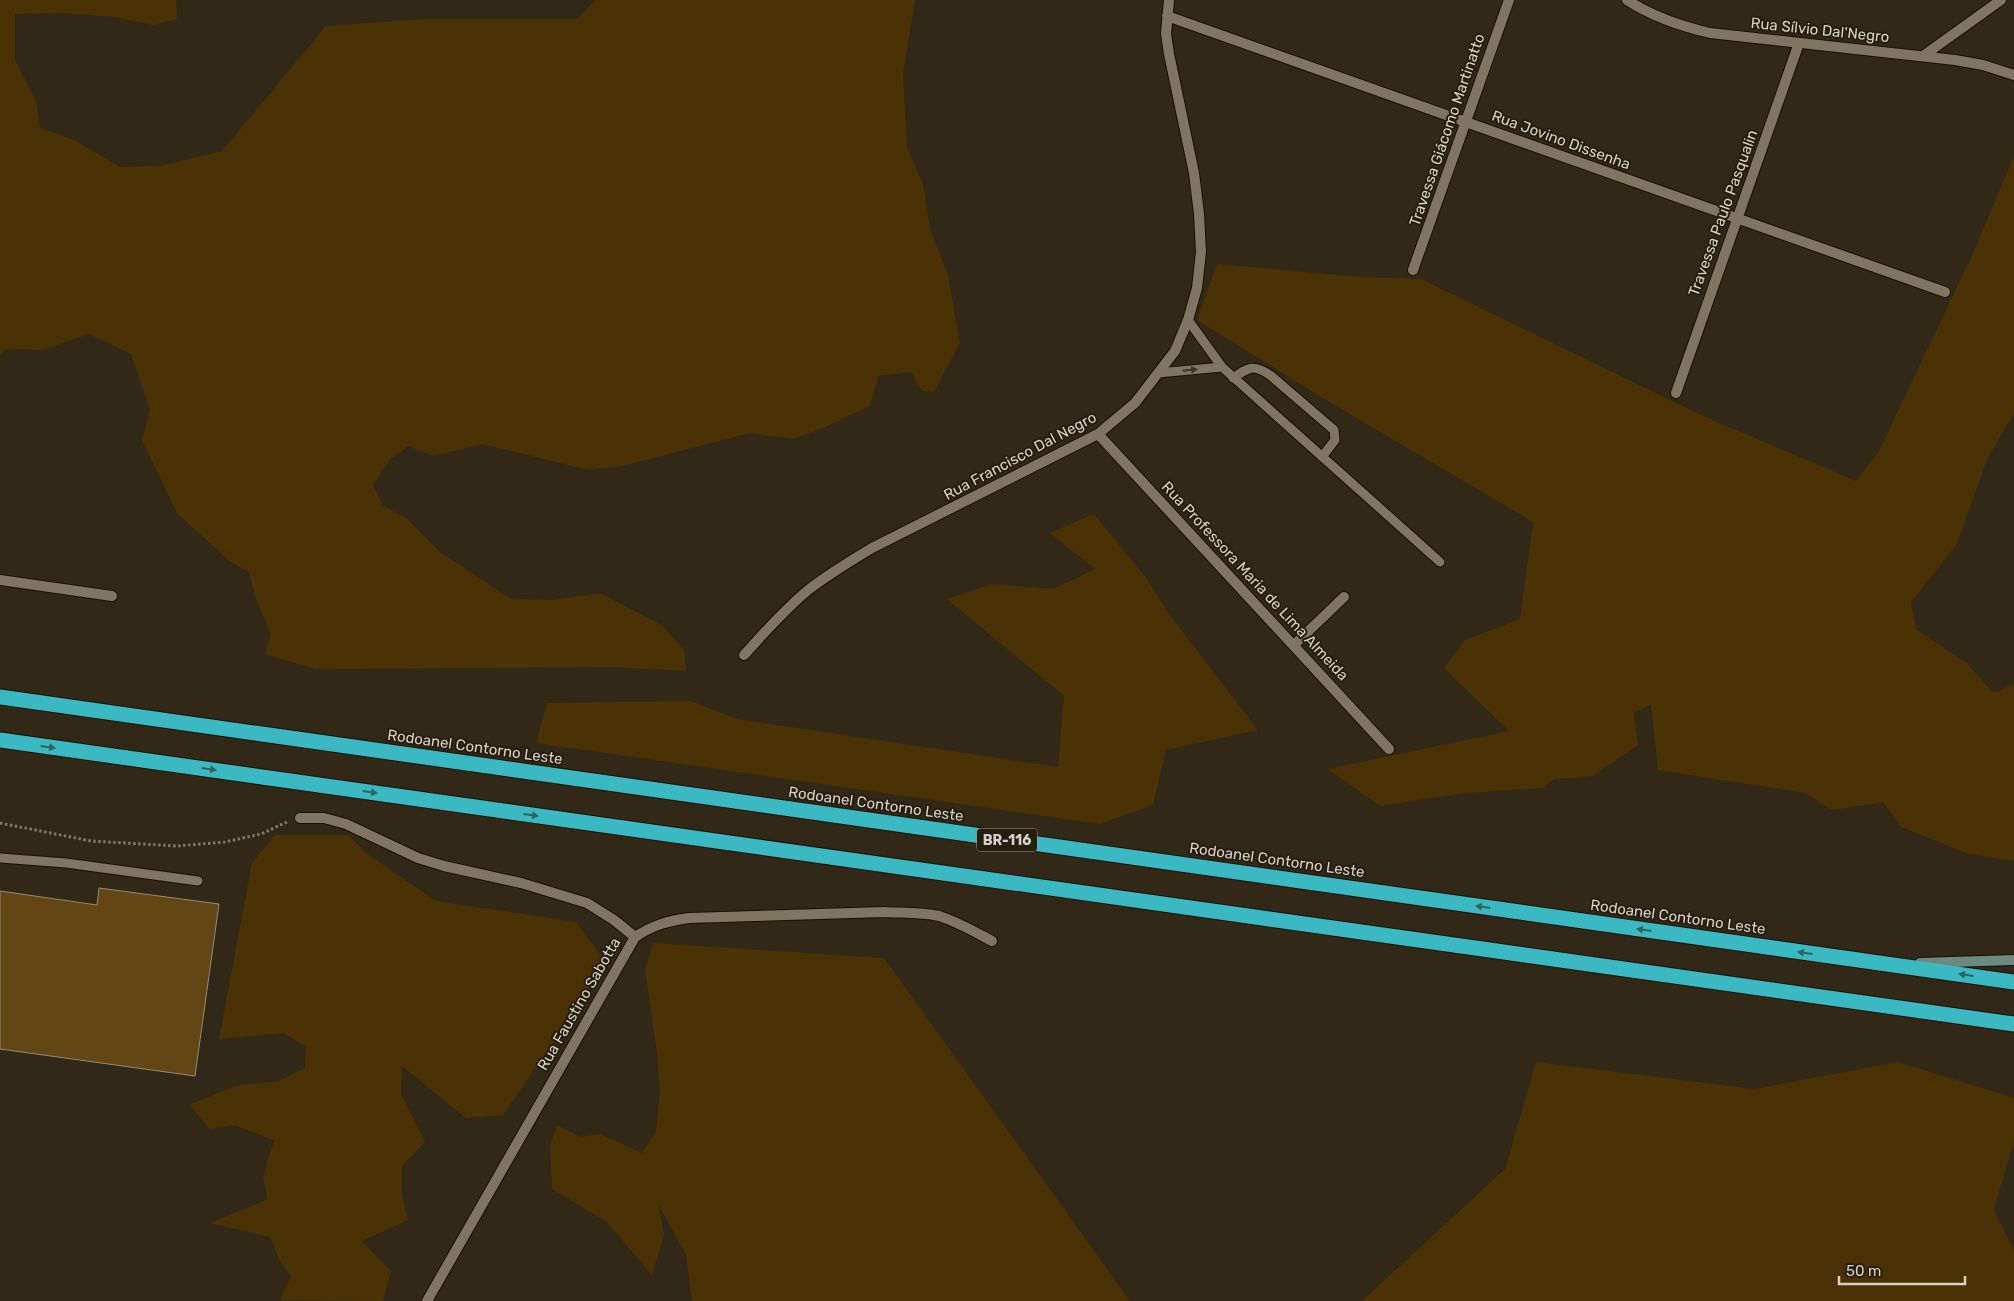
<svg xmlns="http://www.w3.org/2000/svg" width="2014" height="1301" viewBox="0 0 2014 1301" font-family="Rubik,sans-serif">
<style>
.green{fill:#4a3205}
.building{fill:#624614;stroke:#968977}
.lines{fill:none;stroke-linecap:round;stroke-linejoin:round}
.service-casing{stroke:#1a1003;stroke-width:11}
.minor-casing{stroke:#1a1003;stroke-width:12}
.tertiary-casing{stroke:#1a1003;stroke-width:12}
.secondary-casing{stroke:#1a1003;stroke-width:12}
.motorway-casing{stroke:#1a1003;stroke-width:17}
.path{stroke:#7f7769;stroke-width:3;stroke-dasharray:2.5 2.5;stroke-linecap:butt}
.service{stroke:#807462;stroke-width:9}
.minor{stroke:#807462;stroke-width:10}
.tertiary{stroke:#807462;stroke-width:10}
.secondary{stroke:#6b897f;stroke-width:10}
.motorway{stroke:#3ab9c3;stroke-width:15}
.oneway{fill:#3e3423}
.oneway2{fill:#30645f}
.labels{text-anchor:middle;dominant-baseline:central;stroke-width:4;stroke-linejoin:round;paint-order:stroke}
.shield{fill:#281e0e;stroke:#a29b8f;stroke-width:1}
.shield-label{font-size:14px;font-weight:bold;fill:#d7d0c6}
.street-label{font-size:15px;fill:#d7d0c6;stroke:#281e0e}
</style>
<rect width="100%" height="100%" fill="#322818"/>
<!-- green -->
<path class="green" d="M0 0H176L177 19 153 25 115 17 59 13 15 14V60L36 101 40 128 72 139 120 167 160 166 222 151 326 26 425 19H577L595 0H915L903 73 907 148 923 184 930 229 948 275 960 343 934 392 922 391 911 372 878 376 870 406 825 427 793 439 750 433 622 466 589 470 482 444 434 456 408 446 390 460 373 485 383 506 406 518 440 552 511 599 554 600 600 593 662 625 684 650 686 671 611 667 316 669 265 654 271 634 255 597 249 572 229 561 177 513 142 440 150 410 131 354 89 334 42 350 6 349 0 356Z
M2014 156V413L1987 459 1957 544 1911 602 1916 629 1966 663 1994 693 2014 684V861L1969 854 1901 827 1883 802 1832 810 1805 793 1658 770 1651 704 1634 713 1638 745 1593 776 1554 779 1543 788 1465 793 1380 806 1328 769 1509 731 1444 668 1465 640 1520 619 1533 522 1321 397 1197 320 1217 264 1360 277 1421 279 1703 416 1856 481 1879 451 1974 251Z
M1094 514 1147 579 1169 614 1258 730 1166 750 1153 805 1100 824 536 743 547 703 691 701 737 719 1058 767 1064 696 947 599 992 584 1054 589 1095 569 1050 533Z
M275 835H348L366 853 436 901 576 922 607 963 503 1115 466 1118 402 1066 401 1094 425 1142 402 1166V1196L408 1220 362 1241 391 1271 383 1301 280 1300 291 1276 280 1261 270 1237 210 1223 268 1199 263 1178 274 1140 234 1125 210 1129 189 1105 235 1086 279 1081 305 1068 306 1047 284 1033 219 1039 252 863Z
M653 943 884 958 1130 1301H692L686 1255 658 1204 664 1234 652 1275 607 1222 552 1189 550 1145 557 1125 581 1137 600 1134 642 1153 656 1132 660 1090 657 1053 645 970Z
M1536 1062 1754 1089 1898 1062 2014 1098V1140L1994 1210 2014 1251V1301H1362L1505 1169Z"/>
<!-- building -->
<path class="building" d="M99 888 219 904 195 1076 0 1049V891L97 905Z"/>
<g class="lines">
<!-- service casing -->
<g class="service-casing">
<path id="service" d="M1188 320 1222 367 1440 562
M1158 373 1222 367
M1233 378C1249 367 1253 364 1270 375L1334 430 1335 440 1322 457
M0 858 66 863 198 881"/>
</g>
<!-- minor casing -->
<g class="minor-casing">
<path id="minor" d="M1167 16 1945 292
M1923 56 2001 0
M1413 270 1509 0
M1676 393 1799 43
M1098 434 1389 749
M0 580 112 596
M1294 645 1344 597
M744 655C764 633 784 610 807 591 827 575 849 562 872 548L1098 434 1135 403 1175 351 1188 320 1197 288 1201 252 1199 214 1194 173 1169 54 1166 34 1169 0
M300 818H324L346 824 418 858 444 866 521 883 587 903 614 920 635 937
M427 1301 635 937C653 925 668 921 689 918L884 912C902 913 921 912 939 916 958 922 975 932 992 941"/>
</g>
<!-- tertiary casing -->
<g class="tertiary-casing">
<path id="tertiary" d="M1627 0C1653 17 1680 26 1710 33L1955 60 1983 65 2014 75"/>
</g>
<!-- secondary casing -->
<g class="secondary-casing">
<path id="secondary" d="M1920 963 2014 960"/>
</g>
<!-- motorway casing -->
<g class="motorway-casing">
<path id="motorway" d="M0 697 2014 982
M0 740 2014 1024"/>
</g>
<!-- path -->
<path class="path" d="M0 823 91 841 177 846 225 842 261 834 289 821"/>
<!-- service -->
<use href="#service" class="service"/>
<!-- minor -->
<use href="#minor" class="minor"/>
<!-- tertiary -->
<use href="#tertiary" class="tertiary"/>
<!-- secondary -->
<use href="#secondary" class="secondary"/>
<!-- motorway -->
<use href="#motorway" class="motorway"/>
</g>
<!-- one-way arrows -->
<defs><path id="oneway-solid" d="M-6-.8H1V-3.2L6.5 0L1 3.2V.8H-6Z" transform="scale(1.25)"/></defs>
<use class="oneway" href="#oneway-solid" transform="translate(1190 370) rotate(-6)"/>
<g class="oneway2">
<use href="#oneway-solid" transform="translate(48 747) rotate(8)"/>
<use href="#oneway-solid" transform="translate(209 769) rotate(8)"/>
<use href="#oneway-solid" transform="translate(370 792) rotate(8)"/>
<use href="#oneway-solid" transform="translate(531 815) rotate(8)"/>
<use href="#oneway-solid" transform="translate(1483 907) rotate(-172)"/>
<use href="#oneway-solid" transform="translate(1644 930) rotate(-172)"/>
<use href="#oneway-solid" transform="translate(1805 953) rotate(-172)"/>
<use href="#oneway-solid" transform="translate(1966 975) rotate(-172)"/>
</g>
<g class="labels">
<!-- shield labels -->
<rect class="shield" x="977" y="828.5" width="60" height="23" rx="4"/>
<g class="shield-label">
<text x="1007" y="840">BR-116</text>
</g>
<!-- street labels -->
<g class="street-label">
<text transform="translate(1820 30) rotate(6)">Rua Sílvio Dal'Negro</text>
<text transform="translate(1447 130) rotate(-71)">Travessa Giácomo Martinatto</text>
<text transform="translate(1561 140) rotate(20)">Rua Jovino Dissenha</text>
<text transform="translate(1723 213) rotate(-70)">Travessa Paulo Pasqualin</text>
<text transform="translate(1020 456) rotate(-28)">Rua Francisco Dal Negro</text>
<text transform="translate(1255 581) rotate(47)">Rua Professora Maria de Lima Almeida</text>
<text transform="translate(475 747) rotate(8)">Rodoanel Contorno Leste</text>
<text transform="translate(876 804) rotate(8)">Rodoanel Contorno Leste</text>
<text transform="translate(1277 860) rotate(8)">Rodoanel Contorno Leste</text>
<text transform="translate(1678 917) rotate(8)">Rodoanel Contorno Leste</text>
<text transform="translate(579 1004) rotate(-60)">Rua Faustino Sabotta</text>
</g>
</g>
<!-- scale -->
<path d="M1839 1276v8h126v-8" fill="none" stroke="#d7d0c6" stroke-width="2.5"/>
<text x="1846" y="1276" font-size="15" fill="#d7d0c6" stroke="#281e0e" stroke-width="4" paint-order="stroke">50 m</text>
</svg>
